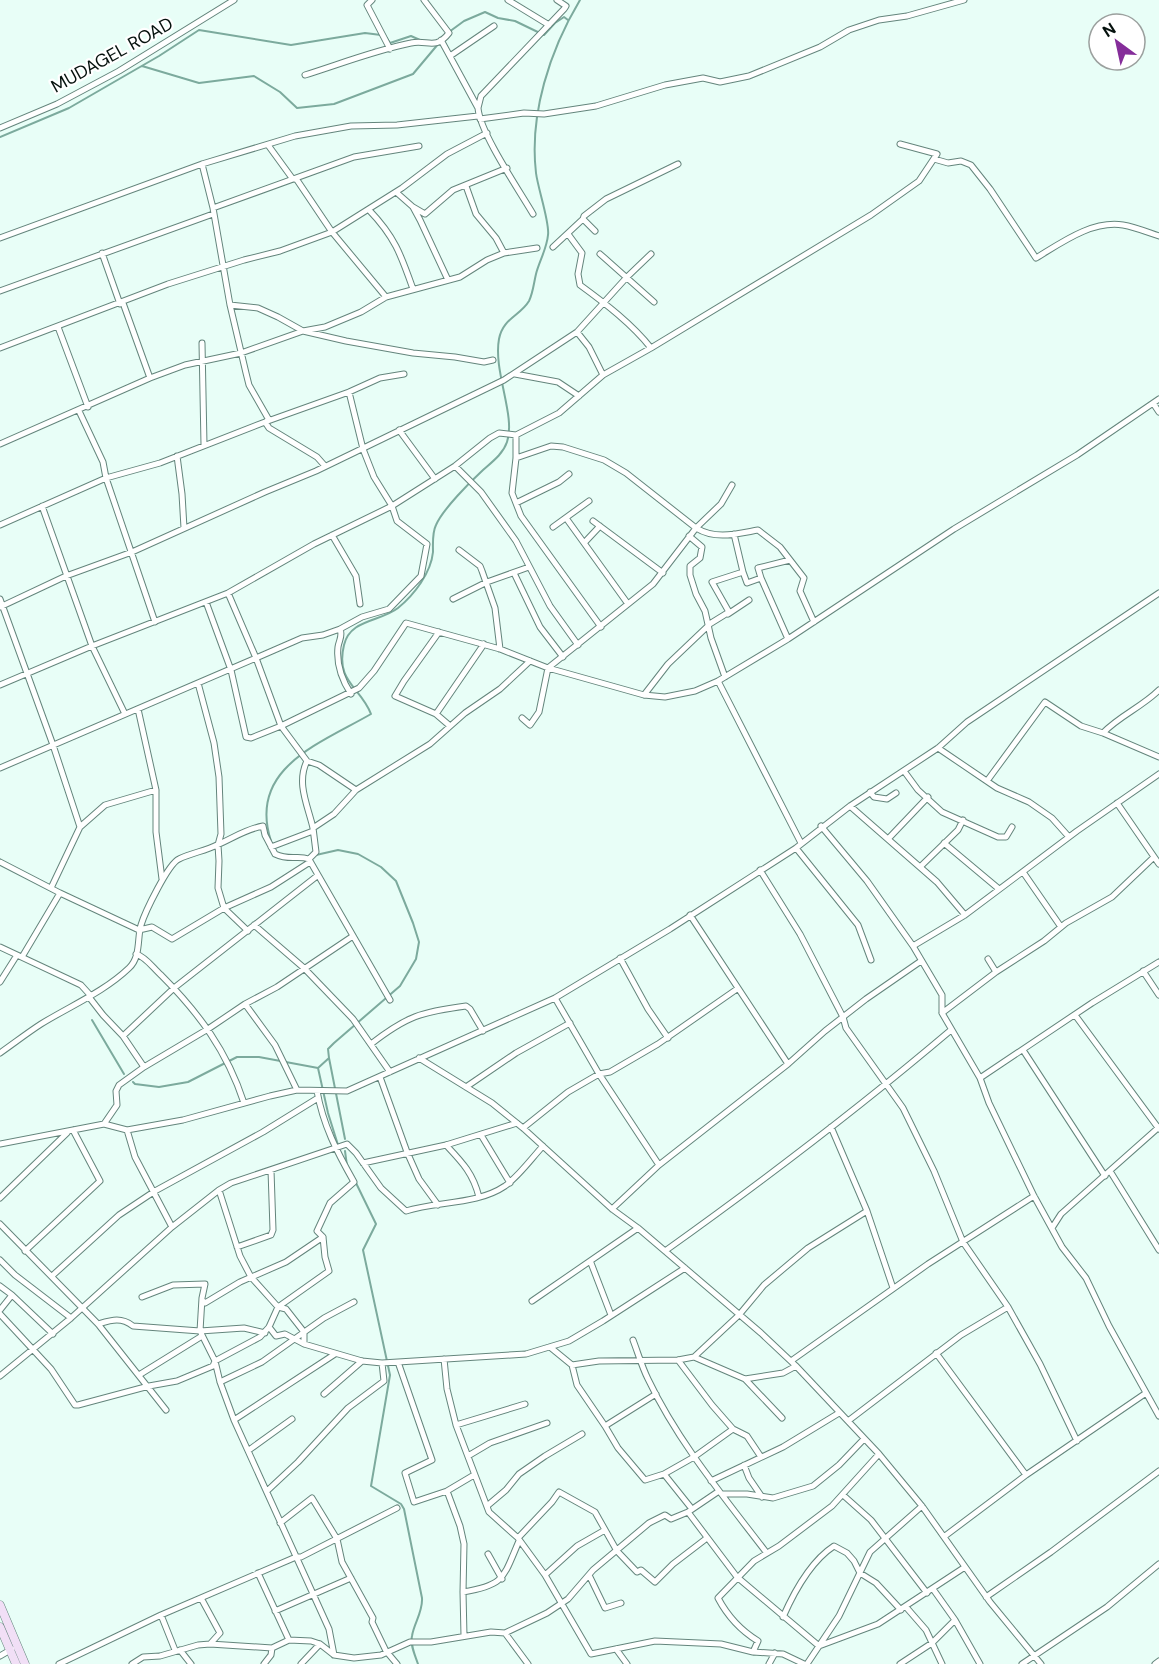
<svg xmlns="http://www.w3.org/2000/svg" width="1159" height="1664" viewBox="0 0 1159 1664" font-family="'DM Sans',sans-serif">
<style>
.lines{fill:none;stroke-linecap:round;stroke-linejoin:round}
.stream{stroke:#7caa9d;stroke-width:2}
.street-casing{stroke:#64857c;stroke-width:7}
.secondary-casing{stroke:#64857c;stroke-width:9}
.street{stroke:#fff;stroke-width:5}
.secondary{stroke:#f1dff6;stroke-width:8}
.labels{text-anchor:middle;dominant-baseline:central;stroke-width:4.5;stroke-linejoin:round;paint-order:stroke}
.street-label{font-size:18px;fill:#05110d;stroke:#fff}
</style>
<rect width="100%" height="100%" fill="#e8fef7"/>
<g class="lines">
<!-- stream -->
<path class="stream" d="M449 32 464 21 485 12 498 18 515 21 544 35 555 23 564 17 568 20
M386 37 390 43 411 36 420 40
M142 66 199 83 254 76 280 92 297 108 334 104 413 74 439 43
M0 137 69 108 159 56 199 30 291 45 365 33 381 35
M271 841C247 768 321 743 371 714 361 687 335 682 344 645 350 619 380 622 398 608 414 595 431 573 433 552 433 543 432 533 436 525 443 509 470 482 483 470 492 462 503 454 507 442 516 416 493 371 499 339 503 318 520 316 529 301 533 293 534 282 536 274 539 262 547 248 548 235 550 223 538 189 536 173 529 114 550 50 580 0
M316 855 338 850 358 854 381 867 396 881 413 923 419 942 416 959 400 986 334 1043 328 1049 329 1058 318 1068 328 1113 338 1145
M92 1020 124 1074
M329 1058 345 1139
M133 1082 135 1084 159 1087 188 1082 237 1057H259L318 1068
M345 1151 347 1166
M356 1183 376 1224 363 1250 390 1375 371 1486 401 1504 404 1509 422 1598C423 1612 414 1623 412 1636 410 1645 415 1655 418 1664"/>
<!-- street casing -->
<g class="street-casing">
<path id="street" d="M372 0 367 5 390 49
M508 0 549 25
M441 40 478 108C480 133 519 190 533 214
M450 56 494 26
M305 75C340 64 376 50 411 43 427 39 435 51 449 33L424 0
M478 108 481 96 564 9 566 6 557 0
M480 119 524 113 544 114 596 106 665 85 703 78 720 82 749 76 820 47 849 30 879 20 907 16 964 0
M0 128 57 104 119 71 234 0
M268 145 292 178 297 180 332 232 386 297
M934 159 948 163 961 161 971 165 990 189 1036 258C1061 243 1092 220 1123 225 1135 227 1147 232 1159 236
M202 164 213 208 230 305 246 373 249 385 269 420
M466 186 476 214 496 238 504 253
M396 192 413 207 420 220 448 280
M413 207 425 214 453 190 507 168
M213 208 354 157 419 146
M369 210C395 237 401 255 413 289
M583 219 595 231
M568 234 582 253 578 274 580 285C606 304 632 324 651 348
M0 238 202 164 295 136 351 126 397 125 478 116
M553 247 583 219 584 216 606 199 678 164
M102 253 120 304
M600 254 654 302
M0 291 213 214
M123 303 150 378
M230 305 258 308 278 317 303 331 346 341 413 353 455 357 484 362 493 360
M58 327 88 407
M577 332 589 347 603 375
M202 343 204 445
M0 348 168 284 244 260 280 251 332 232 402 188 447 154 487 133
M515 374 558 382 579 396
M1153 403 1159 412
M79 411 103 462 106 478 155 622
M265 422 269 428 317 457 325 466
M399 430 435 479
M0 444 150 378 185 365 241 353 303 331 325 327 361 312 386 297 460 277 487 260 504 253 537 248
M177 456 182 494 184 528
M516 458 551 446 563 447 604 460 626 473 696 528C716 540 736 534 758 530L780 547 804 578 800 591 814 622
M455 466 481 492 516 541 550 606 578 645
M516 503 559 482 569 474
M42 506 92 646 125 714
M566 518 628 604
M593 521 663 573
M0 525 106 478 160 463 265 422 349 392 380 378 404 374
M553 527 589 501
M734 534 743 572
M332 535 356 576 360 604
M689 536 702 547 700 558 690 566V575L696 594 705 611 711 638 725 677
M585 542 600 526
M459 550 480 566 482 571 495 608 500 649
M514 573 540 627 563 657
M761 578 788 639
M228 593 256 658 302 638 323 635 340 629 362 617 389 609 421 576 427 544 397 521 392 506 374 477 363 449 349 392
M0 599 53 745 80 827
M453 599 487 582 529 567
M206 602 231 670 246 737 251 738 281 726 307 761 319 765 356 790
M0 607 66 576 132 552 265 492 316 471 504 380 577 332 627 277 651 254
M728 614 749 600
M708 625 729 612 712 582 743 572 747 583 761 578 758 568 790 560
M601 627 521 516 512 493 516 458V435L559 413 603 375 651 348 871 215 919 181 937 154 900 144
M340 629C343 636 339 640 338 647 336 665 342 680 351 694
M439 632 404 681 395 696 436 714 450 726
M718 681 801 843
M198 683 214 743 219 777 221 834 218 845 219 861 218 888 224 908 248 931
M0 685 92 646 228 593 314 544 392 506 455 466 490 438 499 433 516 435
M644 695 668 664 710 624
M138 709 156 790V832L162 879
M436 714 484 644
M522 718 530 725 539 712 548 668 653 584 696 528 721 504 732 485
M1103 733C1119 716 1142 707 1159 690
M938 748 997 788 1029 802 1052 818 1069 837
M307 761C296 783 308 806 313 828 314 836 315 844 316 852L309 859
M0 768 256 658 281 726 359 688 374 671 406 623 500 649 548 668 644 695 665 697 695 691 718 681 788 639 954 529 1077 455 1159 399
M904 771 918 790 942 812 998 837H1006L1012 827
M987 781 1045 702 1081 726 1103 733 1159 757
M870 792 874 797 887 799 896 793
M1117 803 1159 864
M850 806 937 882 965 915
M821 826 867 881 913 946 942 995V1013L980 1078 989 1103 1034 1196 1062 1247 1086 1278 1109 1326 1159 1416
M313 828 334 814 356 790 430 744 465 713 500 689 530 661
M888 839 928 797
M944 843 999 889
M271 847 313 831
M796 848 858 925 871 960
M310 861 390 1000
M0 862 60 893 139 930 152 927 172 939 224 908 271 887 310 862
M920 867 958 830 963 820
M760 870 800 934 843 1017 846 1028 903 1108 934 1171 963 1242 1008 1307 1040 1364 1077 1441
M1023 872 1061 927
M51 888 80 827 105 805 156 790
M690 915 788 1064
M254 925 304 968 353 1019 390 1072
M913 946 965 915 1077 831 1159 774
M0 947 81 985 91 996
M136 954C146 957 153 968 161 975 199 1013 227 1051 244 1103
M22 957 60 893
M620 958 648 1009 668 1038
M988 959 996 972
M1143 971 1159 995
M0 982 17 955
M89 997 103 1015 123 1036 144 1067 208 1029 245 1004 277 987 353 936
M555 998 599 1074 659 1165
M245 1004 275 1045 297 1090
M942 1013 996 972 1044 941 1066 923 1112 897 1154 857
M1075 1015 1159 1129
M123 1036 174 988 317 876
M371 1044C407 1016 421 1012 466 1006L470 1009 483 1031
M1023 1050 1105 1176
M0 1053C13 1044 27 1033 41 1024 70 1006 104 992 129 968 141 957 137 938 141 925 145 912 168 864 179 859 191 853 205 851 217 845 233 838 246 829 263 826L265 835 275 854C290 861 297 855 309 859
M419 1058 492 1103 523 1128 612 1209 638 1228 761 1333 796 1366 879 1454 922 1506 990 1602 1041 1664
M380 1077 407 1152 419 1179 438 1205
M980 1078 1092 1003 1159 962
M466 1087 516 1053 570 1023
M104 1124 117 1105 116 1091 119 1085 144 1067
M831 1127 867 1211 893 1288
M523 1128 568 1092 599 1074 610 1072 658 1044 737 989
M127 1130 135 1157 172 1227
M481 1135 510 1183
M0 1144 104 1124 127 1130 183 1120 270 1096 297 1090 347 1091 555 998 670 929 796 848 850 806 938 748 967 722 1159 593
M446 1145C462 1162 473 1173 479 1197
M363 1163 446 1145 517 1123
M1110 1171 1159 1250
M219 1190 240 1256 251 1277 278 1307 286 1309 304 1332V1344L362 1361 382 1363 526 1354 569 1341 603 1321 685 1268
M0 1198 67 1133
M612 1209 659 1165 788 1064 825 1031 866 999 921 961
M0 1224 98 1324 166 1410
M1052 1228 1061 1214 1159 1127
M237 1247 271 1235 273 1230 271 1170
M25 1251 100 1181 73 1130
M665 1251C763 1181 859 1108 951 1030
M0 1260 15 1275 71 1318
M591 1263 611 1315
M52 1276 119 1215 155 1191 263 1132 318 1098
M0 1286 12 1295 53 1334
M142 1297 173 1285 205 1284 202 1298 200 1331 215 1361 220 1382 234 1420 329 1629 334 1655
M203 1301 205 1303 240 1282 286 1262 323 1237
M532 1301 638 1228
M0 1310 12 1295
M0 1314 51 1369 75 1405H78L149 1386 177 1381 213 1366 215 1361 260 1337 269 1327 278 1307 329 1271 325 1257 323 1237 317 1231 330 1203 354 1182C337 1152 323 1125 317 1091
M98 1324C112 1320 121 1317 133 1326L200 1331 244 1328 265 1333
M269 1327 276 1336 285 1334 304 1344
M633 1340C638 1353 642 1367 648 1379 678 1442 724 1497 766 1552
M550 1347 572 1365 599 1361 678 1360 694 1357 745 1379 783 1373 796 1366
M936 1353 1026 1475
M694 1357 739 1315 764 1285 808 1248 867 1211
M444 1359 447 1389 456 1425 489 1512 518 1538 545 1575 591 1654 655 1641 721 1644 753 1652 783 1654 804 1664
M678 1360 712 1405 733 1429 747 1436 761 1457
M791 1361 928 1264 1034 1196
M398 1362 432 1460 405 1473 414 1502 447 1491
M572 1365 577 1385 605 1426 618 1448 645 1480 664 1474 692 1509
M139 1375 202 1336
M0 1376 71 1318 172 1227 219 1190 231 1183 347 1144 356 1153 381 1188 406 1211C437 1201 477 1205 505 1186 519 1176 531 1159 543 1146
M745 1379 782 1418
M220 1382 262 1362 324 1318 354 1302
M324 1394 362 1361
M234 1420 335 1354
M848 1421 961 1335 1008 1307
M456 1425 525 1404
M605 1426 656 1394
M249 1450 292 1419
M468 1456 490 1443 547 1423
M744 1465 749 1478 762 1497
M664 1474 694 1457 733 1429
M711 1481 783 1447 839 1413
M267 1491 298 1462 348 1408 384 1381 382 1363
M722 1494H747L773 1498 813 1486 839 1465 864 1439
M843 1495 871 1520 927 1593
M487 1506 506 1490 519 1474 545 1456 582 1434
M688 1512 737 1577 819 1646 839 1616 870 1552 922 1506
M280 1523 312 1498 337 1539 342 1562 373 1618 372 1622 386 1651 397 1664
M945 1536 1026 1475 1146 1393
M518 1538 552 1502 559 1492 595 1512 617 1551 637 1572 641 1570 655 1582 673 1564 707 1538
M488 1554 502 1579
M258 1573 289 1640
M545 1575 577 1546 605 1530
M589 1575 605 1608 621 1603
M933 1589 955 1620 980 1664
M463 1592C505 1585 503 1578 519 1541
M986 1597 1051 1552 1159 1471
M201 1598 220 1633 210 1644
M906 1607 926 1630 942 1664
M275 1611 351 1578
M161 1615 175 1650
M783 1617C794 1592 811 1561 834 1546L847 1553 854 1561 860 1573 876 1583 901 1610
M505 1633 528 1664
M464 1636 463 1592 464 1544 460 1526 447 1491 474 1475
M616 1649 627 1664
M180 1650 191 1664
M753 1652 758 1641C740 1630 728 1617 718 1598L754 1561 779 1546 832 1506 879 1454
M0 1656 12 1649
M59 1664 161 1615 296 1557H301L397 1508
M132 1664 143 1657 160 1656 198 1645 210 1644 272 1648 289 1640 311 1641 320 1644 334 1655 354 1658 381 1655 410 1642H431L491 1632 505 1633 547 1613 568 1599 593 1570 649 1523 665 1515 671 1519 688 1512 719 1491
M264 1664 271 1655 272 1648
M301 1664 320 1644
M769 1664 775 1653
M807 1664 819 1646 878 1624 965 1567
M900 1664 932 1643 955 1620
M1022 1664 1107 1607 1159 1564
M1155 1664 1159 1661"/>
</g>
<!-- secondary casing -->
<g class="secondary-casing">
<path id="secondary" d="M0 1605 25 1664
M0 1627 16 1664"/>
</g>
<!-- street -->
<use href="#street" class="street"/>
<!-- secondary -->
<use href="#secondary" class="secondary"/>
</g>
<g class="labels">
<!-- street labels -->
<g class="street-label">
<text transform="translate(112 55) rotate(-29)">MUDAGEL ROAD</text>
</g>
</g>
<!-- north arrow -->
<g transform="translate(1117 42) rotate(327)"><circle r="28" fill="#ffffff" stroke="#9ba09e" stroke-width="1.5"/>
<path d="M0-4.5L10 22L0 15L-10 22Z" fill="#852d9a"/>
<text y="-9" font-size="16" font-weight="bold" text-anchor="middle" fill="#05110d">N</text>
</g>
</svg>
